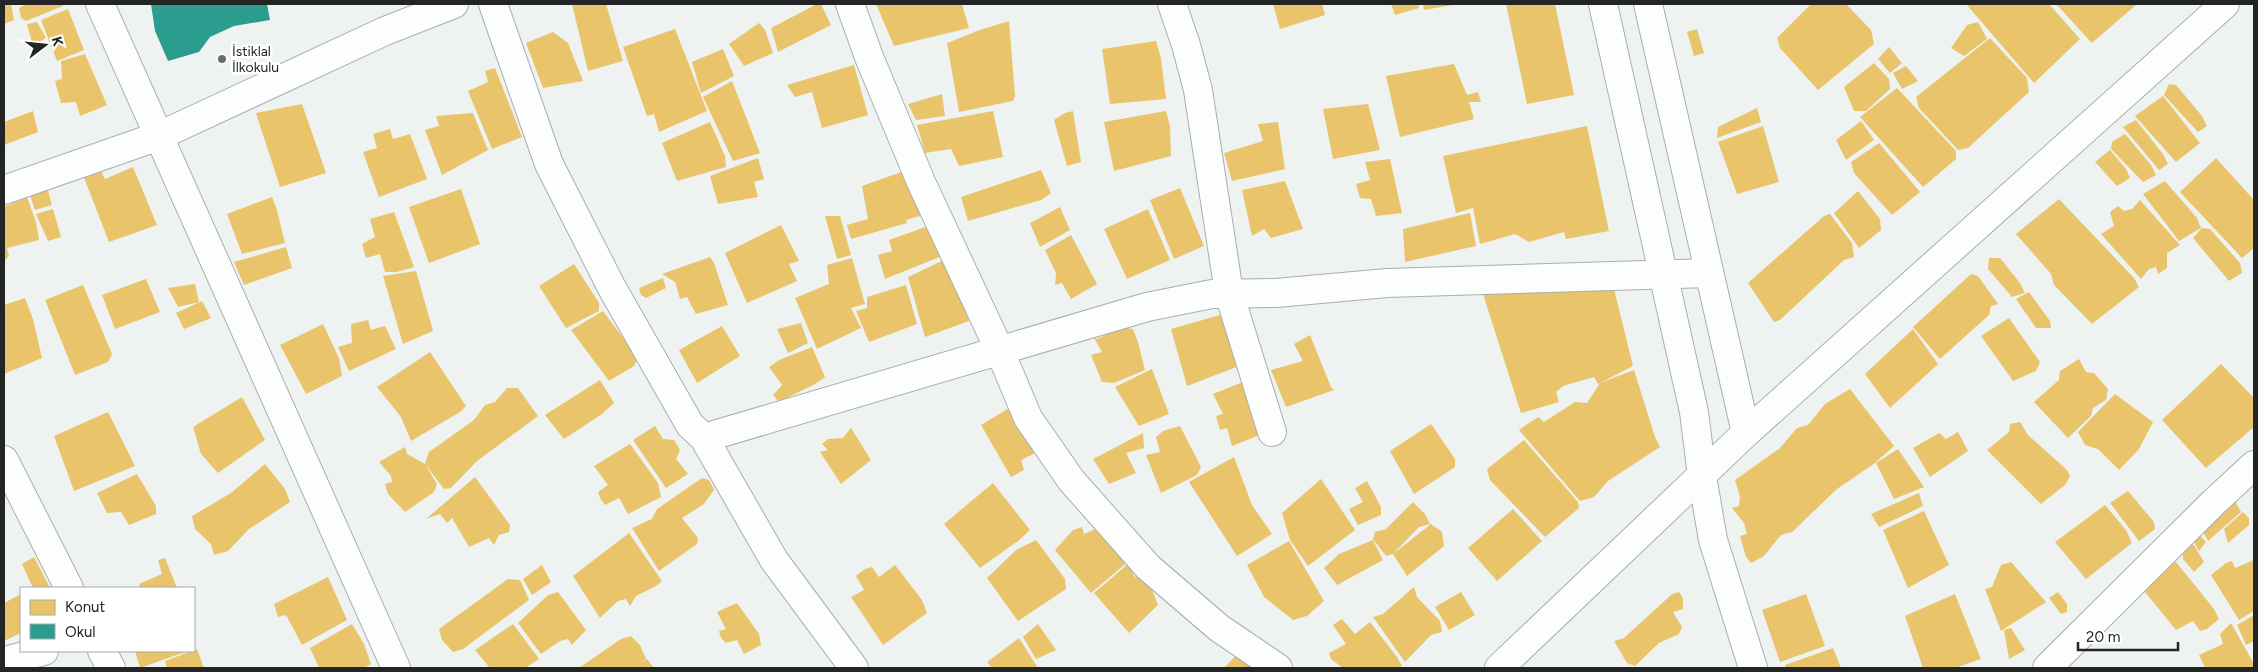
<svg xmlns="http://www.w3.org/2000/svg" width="2258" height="672" viewBox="0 0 2258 672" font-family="Figtree,sans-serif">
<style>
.homes{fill:#e9c46a}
.schools{fill:#2a9d8f}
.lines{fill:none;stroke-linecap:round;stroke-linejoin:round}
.street-casing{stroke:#aaadac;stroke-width:30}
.secondary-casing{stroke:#aaadac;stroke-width:30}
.street{stroke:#fcfdfd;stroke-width:28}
.secondary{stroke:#fcfdfd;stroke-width:28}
.poi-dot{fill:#6a6d6c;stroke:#fff;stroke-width:2}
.labels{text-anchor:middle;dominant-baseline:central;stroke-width:5;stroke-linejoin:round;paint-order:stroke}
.poi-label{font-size:14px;fill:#232525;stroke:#fff;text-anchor:start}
</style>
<rect width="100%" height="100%" fill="#eef3f1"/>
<!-- homes -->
<path class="homes" d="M4 4H11L14 20 4 24Z
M26 4H62L63 6 26 21 21 18 19 8Z
M572 4H606L623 61 588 71Z
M817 4H821L831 25 778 52 771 28Z
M876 4H962L969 28 894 46Z
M1273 4H1322L1325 15 1280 29Z
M1391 4H1418L1419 8 1395 15Z
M1423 4H1452V5L1424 10Z
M1506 4H1555L1574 95 1527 104Z
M1811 4H1846L1871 30 1874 44 1818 90 1780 48 1777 38Z
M1966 4H2049L2080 39 2034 83Z
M2056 4H2137L2092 43Z
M68 9 84 50 57 61 41 20Z
M1009 21 1015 96 1013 101 959 112 947 43 980 30Z
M37 22 46 38 33 46 27 24Z
M1978 22 1987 39 1964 56 1951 48 1967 25Z
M759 23 765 30 773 53 744 66 729 44Z
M675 29 707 111 659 132 654 114 647 116 623 47Z
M1697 29 1704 53 1694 56 1687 32Z
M553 32 568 43 583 81 543 88 526 43Z
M1990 38 2027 78 2029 92 1968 148 1958 150 1919 108 1916 97Z
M1156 41 1161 58 1166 99 1110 104 1102 49Z
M1889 47 1902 63 1890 73 1878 59Z
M723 49 734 76 701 93 692 62Z
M85 54 107 105 80 116 76 102 61 103 55 81 62 79 61 61Z
M1874 63 1889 79 1890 89 1866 111H1854L1844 87Z
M1454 64 1467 95 1478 92 1481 102H1469L1474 119 1400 137 1386 76Z
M854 65 868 115 822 128 812 92 795 97 787 85Z
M1906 66 1918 81 1902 89 1893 73Z
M495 68 522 137 492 149 468 91 488 82 485 71Z
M732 81 760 153 733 161 703 97Z
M2169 84 2176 85 2202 116 2207 126 2198 132 2164 95Z
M1897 88 1956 151V159L1923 187 1860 117Z
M942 94 945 116 916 120 908 104Z
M2163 96 2200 143 2176 162 2135 116Z
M302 104 326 173 280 187 256 113Z
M1368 104 1380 150 1333 159 1323 109Z
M1757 108 1761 122 1717 138 1718 127Z
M33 111 38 132 4 145V122Z
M993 111 1003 157 959 166 951 149 925 153 917 125Z
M1073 111 1081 162 1067 166 1054 120 1065 113Z
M1166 111 1170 126 1171 156 1114 171 1104 122Z
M473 113 488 150 442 175 425 130 439 126 436 116Z
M2136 120 2163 154 2168 164 2159 170 2123 127Z
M1861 121 1874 140 1846 160 1836 140Z
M710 122 725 156 726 167 677 181 662 143Z
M1278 122 1285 169 1232 181 1224 153 1263 141 1258 124Z
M1587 126 1609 231 1566 239 1564 232 1529 242 1515 234 1480 244 1473 208 1456 213 1443 156Z
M1763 126 1779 182 1737 194 1718 142Z
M390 129 393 139 410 134 427 179 379 197 363 152 377 148 373 134Z
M2125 134 2151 165 2156 175 2143 182 2111 149 2112 142Z
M1879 143 1920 192 1892 215 1854 173 1851 162Z
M2110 150 2126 169 2130 178 2117 186 2095 162Z
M758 158 764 179 754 182 758 197 718 204 710 176Z
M2216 158 2254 200V248L2242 258 2180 192Z
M1390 159 1402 213 1376 216 1371 199 1360 198 1356 184 1370 180 1365 162Z
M98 165 105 179 133 167 157 225 109 242 81 170Z
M907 170 927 214 906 220 907 223 851 239 847 225 868 219 862 186Z
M1041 170 1051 193 1041 200 968 221 961 197Z
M1285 181 1303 229 1271 238 1264 229 1252 236 1242 190Z
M2165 181 2197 218 2201 228 2179 241 2143 194Z
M46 184 52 205 35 210 28 189Z
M1180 188 1204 246 1174 259 1150 200Z
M461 189 480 244 429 263 409 207Z
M1858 191 1880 219 1881 230 1859 248 1834 213Z
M27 197 36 222 39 240 7 248 9 256 4 261V207Z
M272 197 277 210 285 243 242 254 227 214Z
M2059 199 2134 278 2139 287 2092 324 2054 285 2051 274 2016 234Z
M2140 200 2180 245 2167 253V268L2158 274 2156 267 2149 269 2141 279 2101 234 2114 226 2110 212 2118 206 2124 211 2132 209Z
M1060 207 1070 230 1040 247 1030 223Z
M53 209 61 237 48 241 36 214Z
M1148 209 1170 260 1127 279 1104 229Z
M394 212 414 267 397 272H385L380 254 366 258 362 244 375 237 370 219Z
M1470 213 1476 246 1405 262 1403 229Z
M1830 214 1852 243 1854 257 1844 260 1780 320 1774 322 1748 283 1824 216Z
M825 216H840L851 255 837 259Z
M934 224 947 254 885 279 878 255 892 251 889 240Z
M781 225 799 261 789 264 797 281 747 303 725 253Z
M2202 228 2210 229 2240 263 2242 273 2229 281 2193 238Z
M1071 235 1097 284 1071 299 1062 283 1055 285 1056 273 1045 250Z
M286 247 292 268 244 285 234 262Z
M710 257 714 263 728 305 696 314 687 297 680 299 675 282 662 274Z
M852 258 865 304 851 308 861 328 817 349 795 298 829 284 827 265Z
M948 258 969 321 925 337 908 277Z
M1989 258H2000L2020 283 2025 293 2012 297 1988 269Z
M574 264 599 303V311L566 328 539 286Z
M416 271 433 331 403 344 383 276Z
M1971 274 1978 276 1998 304 1991 306 1989 315 1940 359 1913 327Z
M663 278 666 288 646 298 641 295 639 288Z
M146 279 160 312 115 329 102 295Z
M1612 281 1633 366 1598 384 1594 377 1563 386 1556 392 1559 402 1521 413 1483 294Z
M195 284 199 302 178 307 168 288Z
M83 285 112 354 108 362 75 375 45 300Z
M906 285 917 324 869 342 856 311 867 308V297Z
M2029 292 2050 321 2051 328H2036L2016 299Z
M25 298 33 319 42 358 4 374V305Z
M202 301 211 318 184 329 176 313Z
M603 311 638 358 634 366 609 381 571 330Z
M1220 315 1239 366 1187 386 1171 329Z
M2009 318 2040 362 2036 371 2013 381 1981 336Z
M368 320 371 330 385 326 396 349 349 371 338 347 352 343 351 324Z
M801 323 808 343 788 353 777 329Z
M323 324 339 358 342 376 306 394 280 345Z
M722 326 740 356 697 383 679 350Z
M1123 327 1133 329 1138 342 1145 370 1114 383 1102 382 1091 355 1102 352 1093 336 1097 339Z
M1913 329 1938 364 1890 408 1865 374Z
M1310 335 1331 387 1334 390 1286 407 1271 370 1303 361 1294 344Z
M812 347 825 377 815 384 779 402 773 395 782 385 769 367 779 360Z
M430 352 466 406 460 412 411 441 401 417 377 387Z
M2079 359 2086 372 2094 373 2108 389 2106 400 2093 408 2091 416 2068 438 2034 402 2059 380 2060 371Z
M2221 364 2254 398V427L2206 468 2162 420Z
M1152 369 1169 414 1139 426 1115 387Z
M1634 370 1655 437 1660 447 1608 481 1594 497 1580 501 1519 430 1538 417 1544 422 1575 402 1587 403 1600 383Z
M600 380 614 403 602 414 564 439 545 415Z
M1243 382 1262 434 1232 446 1227 428 1220 430 1216 416 1223 414 1213 394Z
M507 388H518L538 416 477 461 451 488 444 489 425 464 429 452 474 420 485 405 495 402Z
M1850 389 1894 446 1875 463 1837 489 1792 532 1781 535 1764 556 1751 563 1746 557 1740 536 1747 534 1744 523 1732 508 1739 506 1740 497 1735 480 1780 448 1797 428 1808 425 1825 404Z
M2115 394 2153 422 2139 449 2119 470 2098 449 2085 445 2078 432Z
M242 397 265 440 218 473 201 454 193 427Z
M1016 404 1044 449 1021 460 1024 470 1011 477 981 425Z
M108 412 135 466 74 491 54 436Z
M2020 422 2028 435 2067 470 2070 476 2065 485 2041 504 1987 450 2009 432 2010 424Z
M1431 424 1455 459V467L1414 494 1390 451Z
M655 426 663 439 674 440 680 450 676 459 688 474 666 488 633 440Z
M1180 426 1201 467 1197 475 1161 493 1146 455 1160 452 1156 437 1163 431Z
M851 428 871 460 841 484 820 452 828 450 822 444 828 439 843 438Z
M1958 432 1968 451 1930 477 1913 448 1939 433 1946 439Z
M1143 433 1144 448 1126 453 1136 473 1109 484 1093 459Z
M1524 440 1578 502 1579 508 1545 537 1490 480 1487 469Z
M630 444 658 483 661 497 628 514 619 498 605 505 600 498 598 492 608 485 594 466Z
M405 447 407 454 425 464 437 484 434 492 405 512 388 494 385 484 392 482 391 476 379 462Z
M1898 449 1924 487 1894 499 1876 463Z
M1234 457 1252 505 1272 534 1237 556 1189 482Z
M265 464 285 489 290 502 249 529 228 551 214 555 211 544 195 529 192 516 231 493Z
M137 474 156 506V514L129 525 121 512 107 513 97 493Z
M475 477 510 525 509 532 499 535 494 545 489 538 469 547 452 518 447 523 440 514 426 519Z
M702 478 709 480 714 490 704 504 682 518 698 538 697 544 659 571 632 528 652 519 657 509Z
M1321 479 1355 530 1308 566 1290 540 1282 513Z
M1367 481 1381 507V515L1358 525 1349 509 1363 502 1355 488Z
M993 483 1030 530 1018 541 980 568 944 524Z
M2128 491 2154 522 2155 529 2139 541 2110 503Z
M1919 493 1923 506 1879 527 1871 514Z
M2234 499 2241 512 2208 541 2201 528Z
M1413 502 1425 514 1430 524 1419 527 1393 554 1386 556 1373 539 1375 532 1386 529Z
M2105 505 2126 530 2132 543 2086 579 2055 542Z
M1513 509 1542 541 1497 581 1468 548Z
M1924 511 1949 565 1908 588 1883 530Z
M2243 512 2249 518V525L2228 543 2224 529Z
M1431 524 1442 532 1444 546 1407 576 1393 554Z
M1105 525 1129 556 1124 565 1091 593 1055 550 1073 530 1082 527 1084 534Z
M629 533 662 581 656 586 636 596 630 606 626 599 618 601 600 618 573 576Z
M2198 533 2206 542 2199 551 2192 538Z
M1036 540 1065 579 1066 589 1018 621 987 578 1016 550Z
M1373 540 1383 560 1337 585 1324 568 1339 554Z
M1289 541 1324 601 1307 616 1293 620 1264 597 1247 565Z
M2182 545H2194L2204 562 2194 572 2183 559Z
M34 557 50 588H33L22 564Z
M165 558 177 588H141L139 584 162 574 158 560Z
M2254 560V611L2239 620 2211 575 2226 563 2232 561 2235 568Z
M2011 562 2046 602 2001 631 1985 589 1992 587 2001 565Z
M2176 562 2214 609 2219 619 2207 629 2200 631 2193 621 2176 630 2141 587 2162 566Z
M1128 564 1135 577 1146 574 1158 605 1129 633 1094 593Z
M542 565 551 582 532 595 523 579Z
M895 565 922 600 927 613 883 645 851 597 864 590 856 576 865 569 872 567 879 577Z
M328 577 347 620 302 645 286 615 278 617 274 604Z
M508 579 520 580 529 600 463 649 453 652 442 640 439 629Z
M1414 587 1417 597 1440 621 1442 632 1431 635 1405 662 1373 617 1383 614Z
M558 592 586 630 572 645 568 639 560 641 541 654 518 623 548 595Z
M1461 592 1475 615 1449 630 1435 607Z
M1679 592 1683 598V609L1673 612 1682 627 1679 634 1659 643 1635 666 1627 663 1614 641 1624 638 1672 594Z
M2058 592 2067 604V612L2061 614 2049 598Z
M21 594V633L4 641V603Z
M1806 594 1825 646 1780 662 1762 610Z
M1955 594 1981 659 1955 668H1923L1905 616Z
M737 603 759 634 761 645 744 654 737 640 726 643 721 638 719 631 726 629 717 612Z
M2254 615V641L2246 645 2237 625Z
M1342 619 1355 634 1370 622 1397 657 1402 666 1399 668H1343L1331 659 1329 653 1346 644 1333 625Z
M2231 623 2254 664V668H2205L2199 655 2223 644 2220 634Z
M352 624 364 644 371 664 364 668H319L310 648Z
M513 624 539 659 525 668H490L475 650Z
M1038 624 1056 650 1036 659 1023 637Z
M2011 628 2025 650 2009 659 2004 630Z
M631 636 640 645 646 659 641 663 647 659 654 668H579L621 639Z
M1019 638 1038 668H992L987 662Z
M1244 647 1266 668H1224Z
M1833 648 1841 668H1786L1785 665Z
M197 649 204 668H167L165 661Z
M135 651H188L140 668Z"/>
<!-- schools -->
<path class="schools" d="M151 4H267L270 20 234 26 210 37 199 52 168 61 155 31Z"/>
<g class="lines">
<!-- street casing -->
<g class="street-casing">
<path id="street" d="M100 4 396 668
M493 4 549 164 612 288 690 425 704 438 774 560 854 668
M850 4 869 57 921 182 999 349 1028 418 1071 480 1148 567 1219 628 1278 668
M1172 4 1186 45 1198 90 1229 293 1272 432
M4 190 159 136 385 31 454 4
M704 438 1147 307 1212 294 1276 293 1387 283 1709 273
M4 460 69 588
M1702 476 1713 540 1753 668
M102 651 111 668
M4 661 44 651
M2047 668 2213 503 2254 465"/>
</g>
<!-- secondary casing -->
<g class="secondary-casing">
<path id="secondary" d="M1603 4 1694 412 1702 476
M1648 4 1746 433
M1499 668 1746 433 2225 4"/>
</g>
<!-- street -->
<use href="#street" class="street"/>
<!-- secondary -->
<use href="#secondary" class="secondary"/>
</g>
<!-- markers -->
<circle class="poi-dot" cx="222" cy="59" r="5"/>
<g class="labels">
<!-- poi labels -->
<g class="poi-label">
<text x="232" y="51">İstiklal<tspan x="232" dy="16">İlkokulu</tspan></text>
</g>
</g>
<!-- border -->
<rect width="2258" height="672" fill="none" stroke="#232525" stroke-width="10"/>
<!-- legend -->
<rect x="20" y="587" width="175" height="65" fill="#ffffff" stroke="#a7a8a8"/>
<rect x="30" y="600" width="25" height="15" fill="#e9c46a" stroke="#a7a8a8"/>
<text x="65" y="612" font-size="15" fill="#232525">Konut</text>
<rect x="30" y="624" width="25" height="15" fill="#2a9d8f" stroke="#a7a8a8"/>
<text x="65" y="637" font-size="15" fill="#232525">Okul</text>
<!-- north arrow -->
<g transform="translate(45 45) rotate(74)" stroke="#ffffff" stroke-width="4" paint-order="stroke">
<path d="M0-4L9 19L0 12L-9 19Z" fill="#232525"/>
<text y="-8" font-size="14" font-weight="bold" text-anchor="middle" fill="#232525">K</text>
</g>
<!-- scale -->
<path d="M2078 642v8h100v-8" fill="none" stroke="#232525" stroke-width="2.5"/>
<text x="2086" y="642" font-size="15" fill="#232525" stroke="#ffffff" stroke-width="4" paint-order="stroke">20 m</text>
</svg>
